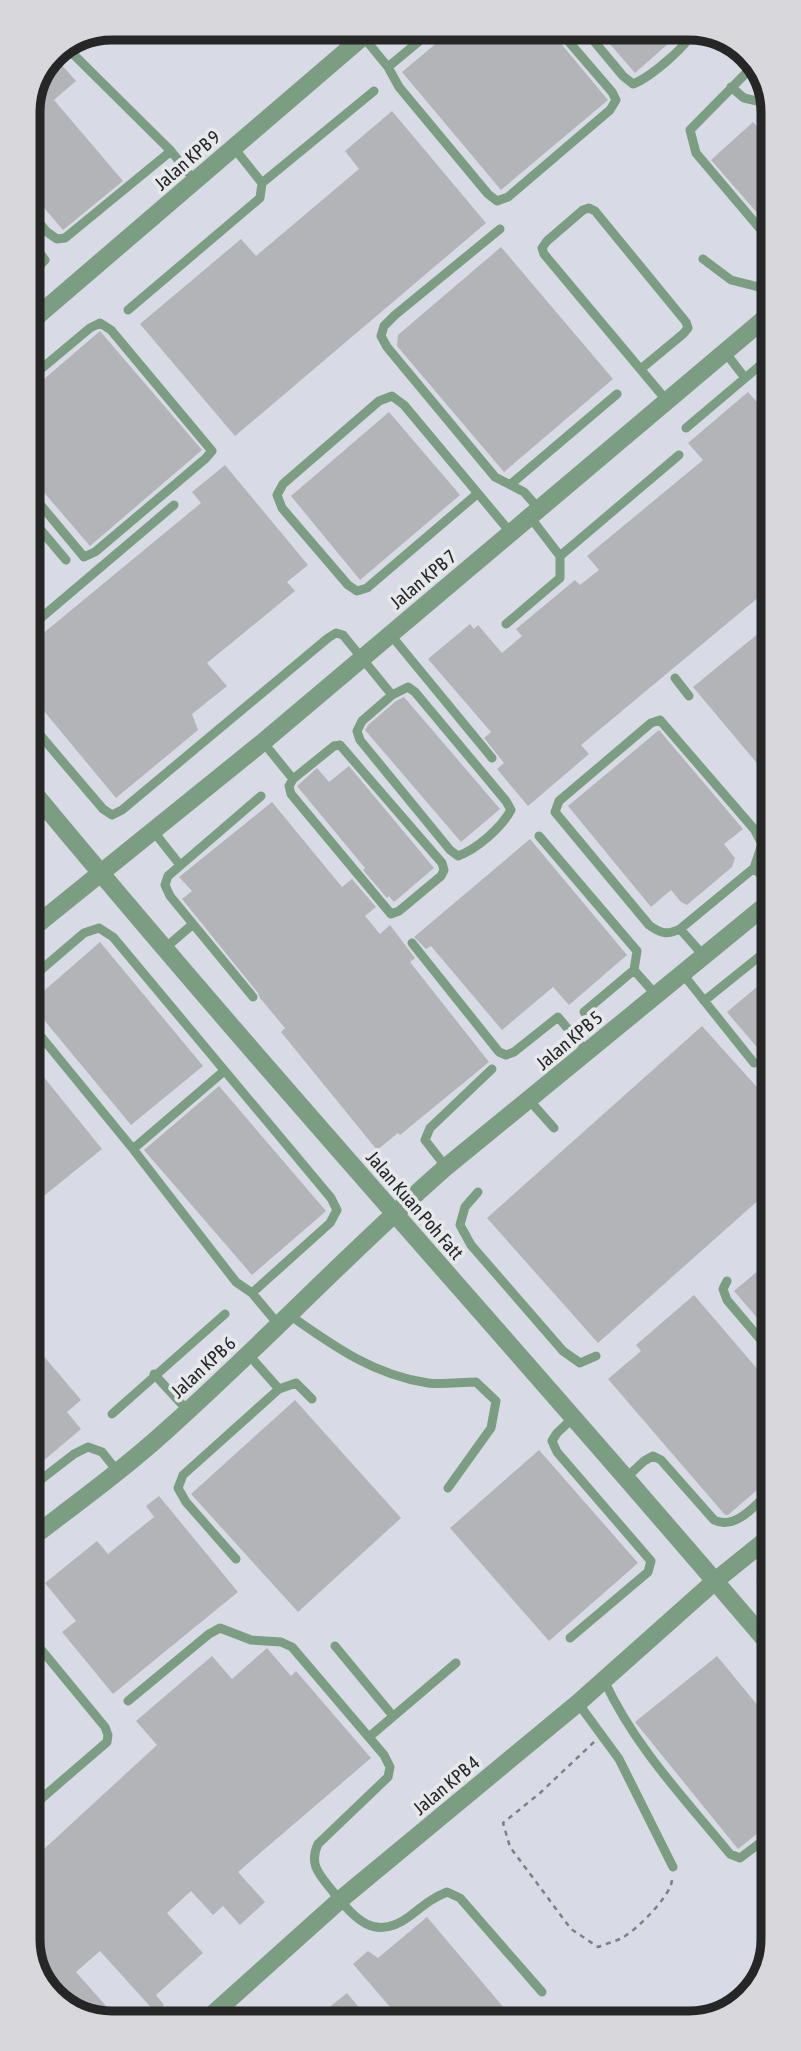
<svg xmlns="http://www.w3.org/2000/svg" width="801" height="2051" viewBox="0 0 801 2051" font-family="'Asap Condensed',sans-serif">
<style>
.built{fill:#d8dbe5}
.building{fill:#b3b4b7}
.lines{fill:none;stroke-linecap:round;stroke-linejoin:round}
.path{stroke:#808083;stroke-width:2.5;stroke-dasharray:5 5;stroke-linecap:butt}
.service{stroke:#7b9d81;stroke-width:9}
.minor{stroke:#7b9d81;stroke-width:18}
.labels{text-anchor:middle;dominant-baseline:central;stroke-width:7;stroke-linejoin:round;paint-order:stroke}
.street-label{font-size:19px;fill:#262627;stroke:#e7e8ec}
.rim{fill:none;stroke:#262627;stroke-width:9}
</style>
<rect width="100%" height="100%" fill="#e7e8ec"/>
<!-- built -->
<path class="built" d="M112 28H695L744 49 770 90 773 1939 755 1990 711 2020 106 2023 57 2002 31 1961 28 107 53 52Z"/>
<!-- building -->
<path class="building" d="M467 28H548L608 100 501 190 402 72 451 31 456 37Z
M596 28H686L635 73Z
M52 54 76 81 54 100 123 181 63 230 28 189V107Z
M392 111 486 223 235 436 140 324 241 239 256 256 359 169 345 151Z
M753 122 770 141V221L765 222 711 160Z
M501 247 613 379 504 472 397 346 398 335Z
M100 331 202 450 90 546 29 475V392Z
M748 392 771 418V587L581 745 589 754 528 806 497 769 504 763 484 738 491 732 428 659 470 624 474 629 478 625 502 653 522 636 516 629 575 580 580 585 599 570 587 556 703 460 688 443Z
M389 412 460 495 360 580 291 496Z
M225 465 308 565 287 582 295 591 207 663 227 686 192 714 198 730 116 798 29 693V645L201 503 192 492Z
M771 623V780L693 687Z
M404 697 500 809 461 842 365 730 368 725 396 701Z
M659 730 743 829 724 844 735 858 732 867 687 905 681 902 671 890 651 907 568 806Z
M349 766 434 868 394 902 389 896 387 898 363 870 365 868 297 786 317 768 329 782Z
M272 802 342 887 352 879 376 907 365 916 380 934 390 925 415 958 410 962 489 1062 400 1135 398 1133 377 1150 281 1032 285 1028 260 998 258 993 182 899 192 891 179 877Z
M530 839 627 955 569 1005 553 987 502 1030 431 946 426 949 414 937Z
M100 942 203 1066 131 1125 30 1003Z
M771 975 772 1065 727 1012Z
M702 1026 772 1104V1188L598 1343 487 1218Z
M30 1060 102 1149 30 1207Z
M219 1086 326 1211 252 1275 144 1150Z
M772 1259V1335L734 1291Z
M694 1295 772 1386V1477L728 1515H725L608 1379 641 1351 636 1345Z
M30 1340 81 1400 67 1412 81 1429 30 1472Z
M295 1400 401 1518 298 1612 191 1494Z
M539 1450 638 1563 549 1641 450 1528Z
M159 1496 238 1592 113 1694 62 1632 76 1621 45 1583 97 1541 108 1554 154 1517 146 1506Z
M772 1570V1603L756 1583Z
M267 1648 291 1676 296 1671 371 1758 238 1872 265 1902 240 1925 223 1906 213 1915 191 1891 167 1913 203 1953 156 1995 164 2005 156 2013 100 1951 76 1972 121 2023H106L57 2002 31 1961V1861L157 1745 136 1721 212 1656 232 1679Z
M717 1656 773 1724V1821L738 1849 635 1722Z
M427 1917 515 2021H402L353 1964 368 1951 378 1958Z
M347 1993 371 2022H311Z"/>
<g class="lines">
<!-- path -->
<path class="path" d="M594 1742 540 1793 503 1823 510 1847 571 1929 598 1947C605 1944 613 1942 620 1939 635 1932 671 1896 672 1880"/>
<!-- service -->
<path class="service" d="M356 28 388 67 399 87 488 194 497 201 508 197 610 110 616 100 612 92 557 28
M583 28 623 76 633 84C649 78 691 44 694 28
M66 47 171 151 195 181
M754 65 690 130 696 153 762 231 770 228
M388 67 435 28
M731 87 744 98 770 104
M262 183 374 91
M28 209 47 232 57 239 65 238 171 151
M500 229 395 315 384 326 381 336 387 347 495 477 524 492 539 509
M28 237 45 260 28 277
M703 259 731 280 770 290
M128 310 260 198 262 183 234 148
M725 352 745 378
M642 368 683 334 688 328 686 322 595 211 589 208 583 210 547 241 542 248 544 254 667 401
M29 379 90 328 100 323 111 330 212 451 205 459 95 552 84 557 29 491
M686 428 770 357
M511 484 617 394
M477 494 367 588 357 591 348 585 282 508 277 495 283 484 379 401 392 396 404 405 511 533
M29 516 66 560
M560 556 679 455
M763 620 771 614
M506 624 560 578V556L530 517
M29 628 174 505
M390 634 492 758
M675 678 689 696
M29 722 103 809 112 815 122 810 328 638 336 633 343 635 392 695 408 687 415 692 506 801 511 810C501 828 477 849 458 856L450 850 360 740 357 731 362 721 392 695
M263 742 293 779 334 746 340 745 442 863 444 870 441 876 399 911 391 914 291 794 289 786 293 779
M154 832 180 865
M539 836 637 951 634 970
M754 868 771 885
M680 929 754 868 762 844 754 829 660 720 651 723 559 801 555 812 649 925C661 934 667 935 680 929L703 955
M412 943 499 1052 506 1055 514 1052 558 1017 587 1052
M164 949 193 924
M682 973 754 1063
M29 980 84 933 99 928 113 937 331 1198 337 1210 330 1223 252 1293
M253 997 170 896 165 885 168 876 261 796
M704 1001 765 952
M584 1012 634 970 656 995
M30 1023 133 1149 236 1282 252 1293 278 1324
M529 1100 554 1128
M133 1149 224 1071
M446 1167 425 1140 430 1128 492 1069
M478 1192 465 1207 460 1225 471 1245 563 1351 580 1363 596 1356
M727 1281 723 1289 727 1300 772 1353
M288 1314C332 1345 373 1375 428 1383 443 1385 461 1382 476 1382L496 1401 491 1428 448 1488
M248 1354 279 1389 296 1383 312 1399
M154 1374 188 1411
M112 1414 225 1314
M627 1477 644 1461 653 1456 661 1460 714 1520C736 1531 756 1504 772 1490
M30 1488 74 1454 88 1447 102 1452 118 1472
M236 1559 186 1502 178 1488 183 1475 279 1389
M30 1636 105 1727 108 1735 107 1742 42 1798 31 1797
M570 1638 648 1572 651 1561 557 1452 552 1441 557 1433 574 1417
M335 1646 393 1716
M604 1680C634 1746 685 1799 730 1854L740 1858 773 1833
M128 1701 209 1634 220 1628 251 1640 281 1642 292 1647 384 1755 390 1767 388 1777 318 1844C309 1863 318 1873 330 1888 353 1916 373 1944 410 1916 423 1906 432 1898 447 1892L460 1898 542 1992
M578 1703 619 1759 673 1867
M369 1737 456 1663"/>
<!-- minor -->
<path class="minor" d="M28 324 373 28
M29 787C271 1080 527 1359 773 1649
M29 931 263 742 770 314
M30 1539C77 1503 124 1469 168 1429 263 1344 350 1251 446 1167L771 901
M204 2022 340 1900 578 1703 715 1581 772 1535"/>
</g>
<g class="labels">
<!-- street labels -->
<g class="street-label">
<text transform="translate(187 160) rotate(-41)">Jalan KPB 9</text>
<text transform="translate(423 579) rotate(-40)">Jalan KPB 7</text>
<text transform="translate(569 1040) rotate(-40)">Jalan KPB 5</text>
<text transform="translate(415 1205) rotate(49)">Jalan Kuan Poh Fatt</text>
<text transform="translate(203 1367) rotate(-43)">Jalan KPB 6</text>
<text transform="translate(446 1785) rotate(-40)">Jalan KPB 4</text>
</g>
</g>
<!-- crop -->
<path d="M0 0H801V2051H0ZM112 40H689A72 72 0 0 1 761 112V1939A72 72 0 0 1 689 2011H112A72 72 0 0 1 40 1939V112A72 72 0 0 1 112 40Z" fill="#d8d8dc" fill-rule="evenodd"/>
<path class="rim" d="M112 40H689A72 72 0 0 1 761 112V1939A72 72 0 0 1 689 2011H112A72 72 0 0 1 40 1939V112A72 72 0 0 1 112 40Z"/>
</svg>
